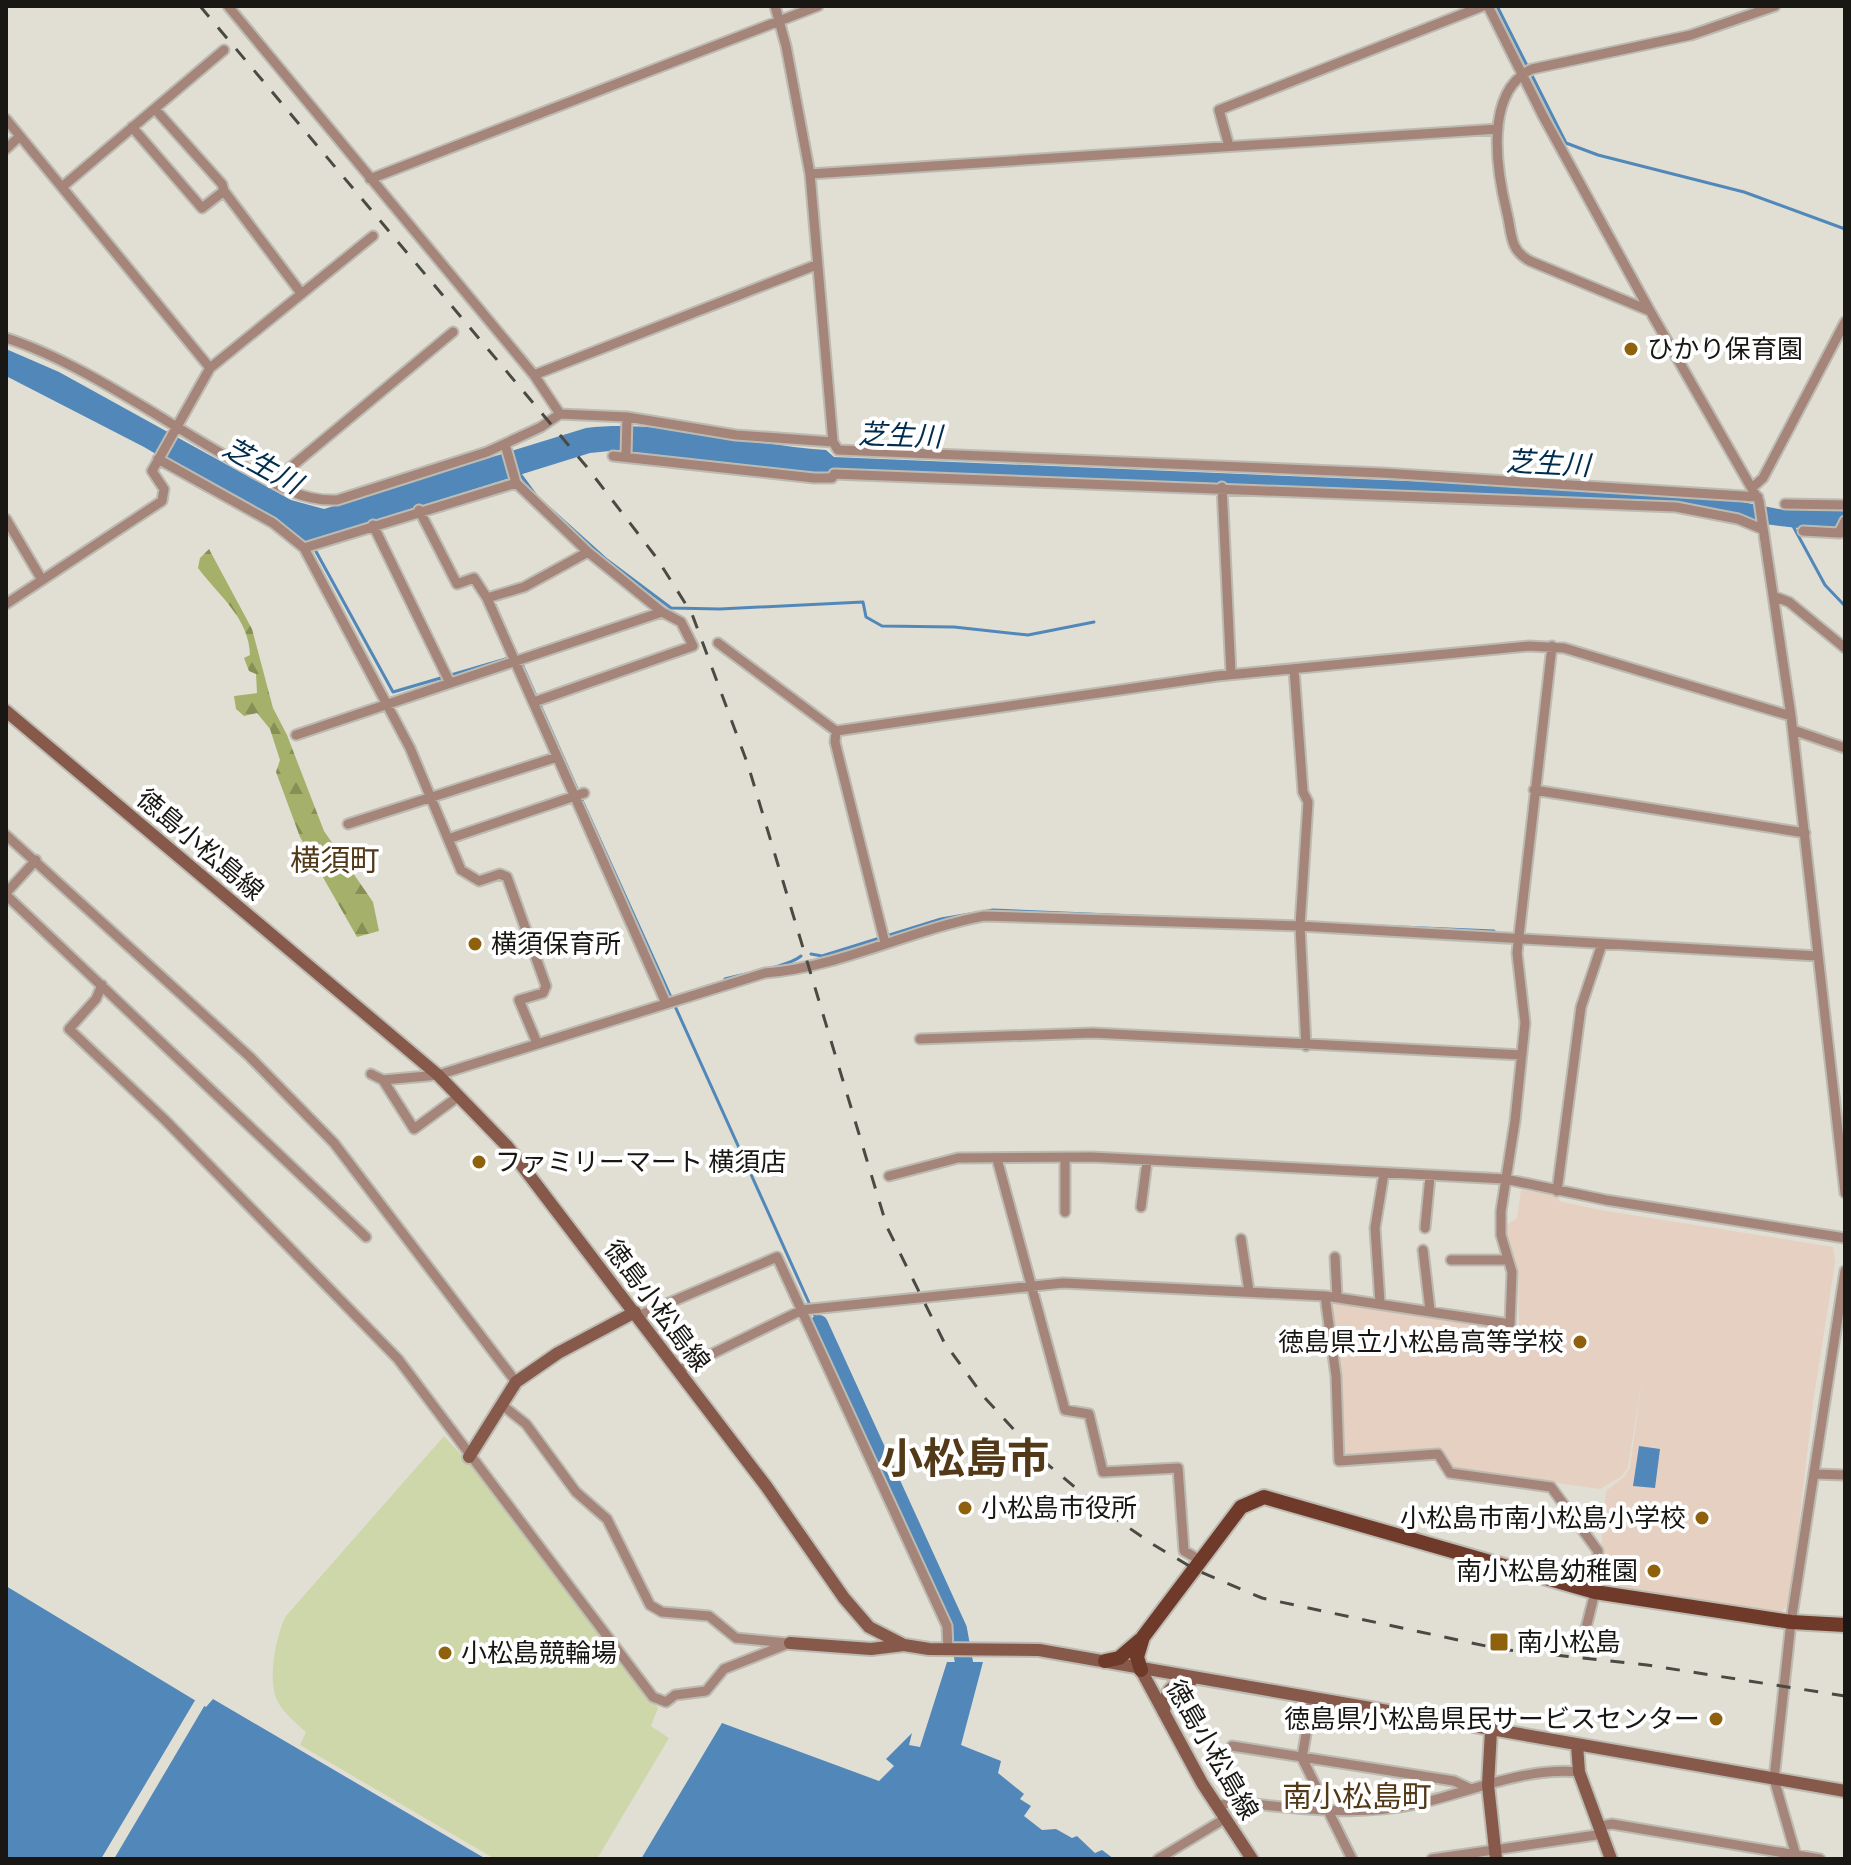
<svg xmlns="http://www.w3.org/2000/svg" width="1851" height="1865" viewBox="0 0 1851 1865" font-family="'Source Sans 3','Noto Sans JP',sans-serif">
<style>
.education{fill:#e5d0c2}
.forest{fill:url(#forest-firs)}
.park{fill:#ced7a9}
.water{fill:#5188b9}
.pier{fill:#e1dfd4}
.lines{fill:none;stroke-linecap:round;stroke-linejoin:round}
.stream{stroke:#5188b9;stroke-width:3}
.river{stroke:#5188b9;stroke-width:18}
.street-casing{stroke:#bdbbb1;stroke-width:13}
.secondary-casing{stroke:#bdbbb1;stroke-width:16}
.primary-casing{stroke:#bdbbb1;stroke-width:18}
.street{stroke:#a5847a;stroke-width:9}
.secondary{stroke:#86594b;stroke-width:12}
.primary{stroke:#6f3a29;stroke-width:14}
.rail{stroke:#4a4943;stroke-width:3;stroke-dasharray:14 14;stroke-linecap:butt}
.poi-dot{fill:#90610d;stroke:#fff;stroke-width:3}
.labels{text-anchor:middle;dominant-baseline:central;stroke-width:8;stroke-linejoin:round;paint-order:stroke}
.poi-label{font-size:26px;fill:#181713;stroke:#fff;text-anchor:start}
.street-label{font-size:26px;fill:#181713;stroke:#fff}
.water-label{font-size:28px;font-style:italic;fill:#002c4d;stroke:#fff}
.quarter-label{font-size:30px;fill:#523917;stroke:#fff}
.town-label{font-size:42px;font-weight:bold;fill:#523917;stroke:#fff}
</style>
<defs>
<pattern id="forest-firs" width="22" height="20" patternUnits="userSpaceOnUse" patternTransform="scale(2)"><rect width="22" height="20" fill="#a5b16a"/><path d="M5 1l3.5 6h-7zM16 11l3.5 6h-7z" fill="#858f56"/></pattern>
</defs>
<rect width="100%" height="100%" fill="#e1dfd4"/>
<!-- education -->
<path class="education" d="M1521 1190 1558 1195 1559 1201 1600 1210 1833 1247 1835 1263 1813 1402 1796 1551 1787 1606 1781 1612 1598 1586 1606 1491 1624 1477 1630 1468 1642 1380 1628 1467 1622 1476 1600 1489 1450 1469 1442 1451 1433 1449 1428 1453 1343 1456 1340 1376 1331 1302 1447 1317 1519 1331 1518 1270 1508 1242 1507 1225 1517 1218Z"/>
<!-- forest -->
<path class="forest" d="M209 549 252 629 273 708 287 735 324 831 373 902 379 931 357 937 300 837 276 772 280 760 270 729 257 713 244 716 236 709 234 696 257 693 256 674 249 671 244 658 250 655C249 618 219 596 198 568L200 558Z"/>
<!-- park -->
<path class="park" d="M444 1436 476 1471 658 1708 651 1726 669 1738 597 1859H495L300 1745 306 1732C297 1724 285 1714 279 1704 266 1684 276 1635 286 1616Z"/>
<!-- water -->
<path class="water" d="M6 349 59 372 291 500 324 509 586 428C665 419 746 445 826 450L834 457 1457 483 1726 499 1784 510 1845 509V529C1768 533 1694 505 1617 502 1357 490 1097 480 837 471L830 475 757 470 620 450 590 453 305 542 144 447 6 376Z
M1639 1446 1660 1449 1655 1488 1633 1486Z
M6 1586 206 1707 213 1699 486 1859H6Z
M947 1662H983L961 1745 1001 1761 998 1773 1024 1794 1020 1799 1031 1806 1024 1816 1042 1830 1056 1829 1072 1838 1077 1836 1095 1853 1102 1850 1114 1859H641L722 1723 879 1781 894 1766 886 1759 912 1733 909 1745 920 1747Z"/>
<!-- pier -->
<path class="pier" d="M197 1697 206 1702 209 1698 114 1859H101Z"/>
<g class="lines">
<!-- stream -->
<path class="stream" d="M1497 6 1566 143 1598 155 1744 192 1845 229
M520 474 537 497 607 560 671 608 720 609 863 602 866 617 882 626 954 627 1028 635 1094 622
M1793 526 1825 585 1845 606
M313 546 393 692 509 658
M518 655 578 791
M517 656 589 632
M581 798 810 1305
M811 954 822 956 941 919 993 910 1494 931
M725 979C745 973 788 967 801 956
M813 1312 819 1324"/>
<!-- river -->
<path class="river" d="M819 1324 958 1629 965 1668"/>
<!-- street casing -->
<g class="street-casing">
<path id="street" d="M228 6 534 375 560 414
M775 6 786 46 810 174 833 442
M1488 6 1543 116 1650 311 1759 501 1791 716 1845 1193
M155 109 222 184 224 191 301 293
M6 119 210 368
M132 127 202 208 224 191
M1229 146 1219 110 1483 6
M6 149 20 136
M810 174 1498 129
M370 179 818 6
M62 187 224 50
M1650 311 1530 261C1509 250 1512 233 1507 213 1497 172 1483 92 1532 69L1691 35 1775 6
M6 338C81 362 161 420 231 459 265 478 297 502 337 500L487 452 541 427 560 414 627 417 736 435 833 442 838 450 1383 473 1758 497
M534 375 816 265
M505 444 516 483 588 552 662 612 681 622 693 646 534 702
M626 455 627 417
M613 456 814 478H832L834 474 1676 507 1738 519 1762 529
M158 459 273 523 304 548 410 748 461 870 479 881 500 874 507 877 546 986 543 993 519 1000 537 1043
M273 482 453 332
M1222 487 1231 674
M1753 487 1763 478 1845 322
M1785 504 1845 505
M419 510 457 584 474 578 487 598 666 1003
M6 519 42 580
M1845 521 1839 533 1845 532
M373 525 450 683
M1803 531 1839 533
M304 548 516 483
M1773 596 1789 602 1845 648
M487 598 524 587 588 552
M6 604 162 501 164 489 152 471 210 368 373 236
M718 643 836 731 1217 676 1529 646 1564 648 1791 716
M1294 669 1303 792 1308 802 1300 926 1306 1046
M1793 730 1845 748
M836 731 835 742 885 943
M296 735 662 612
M1534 790 1805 833
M348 824 557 757
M6 835 250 1057 334 1143 516 1382
M448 839 584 793
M6 893 36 860
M6 895 366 1237
M102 985 96 999 69 1029 165 1120 398 1359 653 1697 666 1702 675 1695 706 1691 724 1669 790 1643
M920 1039 1093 1033 1522 1055
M371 1074 383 1080 414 1129 459 1096
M383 1080 438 1075 765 973C841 967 909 930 984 916L1300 926 1817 956
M1065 1158V1212
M997 1159 1065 1410 1089 1414 1103 1472 1178 1468 1184 1551 1202 1561
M889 1176 958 1158 1092 1157 1505 1179 1606 1200 1845 1238
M1557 1191 1581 1007 1602 944
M1141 1207 1147 1161
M1425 1228 1430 1176
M1241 1239 1249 1291
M1423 1250 1430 1310
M1335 1257 1337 1297
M1451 1260H1508
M1325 1296 1336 1376 1339 1461 1438 1454 1450 1473 1551 1487 1598 1551 1595 1592 1582 1644
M1380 1303 1375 1228 1384 1173
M638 1316 777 1257 947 1626 948 1650
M677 1371 802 1310 1063 1283 1325 1296 1510 1324 1512 1272 1501 1235V1211L1515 1121 1525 1023 1517 953 1552 646
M502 1405 526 1424 576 1492 607 1519 650 1605 662 1612 709 1616 736 1638 787 1643
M1815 1474 1845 1475
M1312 1698 1302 1758 1352 1859
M1232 1746 1454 1781 1471 1789
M1217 1806 1233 1802C1295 1808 1356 1817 1417 1804 1470 1792 1524 1767 1579 1772
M1601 1826 1612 1824 1820 1859
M1158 1859 1226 1818
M1432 1859 1603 1834
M1797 1859 1774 1779 1791 1622 1845 1271"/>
</g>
<!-- secondary casing -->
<g class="secondary-casing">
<path id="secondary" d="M6 711 438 1075 507 1146 766 1486 844 1598 869 1627 904 1645 929 1649 1039 1650 1845 1791
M469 1457 516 1382 558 1353 635 1312
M790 1643 871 1649 904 1645
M1141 1670 1202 1783 1252 1859
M1164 1713C1165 1691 1169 1684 1191 1681
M1491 1731 1488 1785 1496 1859
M1577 1745 1579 1772 1611 1859"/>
</g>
<!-- primary casing -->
<g class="primary-casing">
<path id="primary" d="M1105 1661 1119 1658 1140 1640
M1141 1670 1137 1657 1143 1637 1241 1507 1264 1497 1595 1592 1791 1622 1845 1625"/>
</g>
<!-- street -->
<use href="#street" class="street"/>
<!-- secondary -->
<use href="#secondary" class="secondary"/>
<!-- primary -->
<use href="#primary" class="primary"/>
<!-- rail -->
<path class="rail" d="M200 6 586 466 656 557 692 614 748 765 887 1227 944 1342 984 1397 1041 1459 1100 1508 1154 1545 1196 1570 1262 1598 1500 1649 1647 1665 1845 1696"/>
</g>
<!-- markers -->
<g class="poi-dot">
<circle cx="1631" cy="349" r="8"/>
<circle cx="475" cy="944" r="8"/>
<circle cx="479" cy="1162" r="8"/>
<circle cx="1580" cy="1342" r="8"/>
<circle cx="965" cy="1508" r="8"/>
<circle cx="1702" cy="1518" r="8"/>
<circle cx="1654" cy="1571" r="8"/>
<rect x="1489" y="1632" width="20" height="20" rx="4"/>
<circle cx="445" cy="1653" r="8"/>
<circle cx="1716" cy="1719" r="8"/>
</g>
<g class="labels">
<!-- poi labels -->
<g class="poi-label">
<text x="1647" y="349">ひかり保育園</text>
<text x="491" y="944">横須保育所</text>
<text x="495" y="1162">ファミリーマート 横須店</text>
<text x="1564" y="1342" text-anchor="end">徳島県立小松島高等学校</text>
<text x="981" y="1508">小松島市役所</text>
<text x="1686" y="1518" text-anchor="end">小松島市南小松島小学校</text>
<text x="1638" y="1571" text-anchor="end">南小松島幼稚園</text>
<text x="1517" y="1642">南小松島</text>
<text x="461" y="1653">小松島競輪場</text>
<text x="1700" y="1719" text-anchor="end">徳島県小松島県民サービスセンター</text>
</g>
<!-- street labels -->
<g class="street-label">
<text transform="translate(200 845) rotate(40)">徳島小松島線</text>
<text transform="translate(657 1306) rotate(53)">徳島小松島線</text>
<text transform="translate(1212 1750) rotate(60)">徳島小松島線</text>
</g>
<!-- water labels -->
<g class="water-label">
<text transform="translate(900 436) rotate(2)">芝生川</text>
<text transform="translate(1548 464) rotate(3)">芝生川</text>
<text transform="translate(262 466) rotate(29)">芝生川</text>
</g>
<!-- quarter labels -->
<g class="quarter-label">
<text x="335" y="861">横須町</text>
<text x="1357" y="1797">南小松島町</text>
</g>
<!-- town labels -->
<g class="town-label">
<text x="965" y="1460">小松島市</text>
</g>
</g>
<!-- border -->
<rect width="1851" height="1865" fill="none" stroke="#181713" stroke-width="16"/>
</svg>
